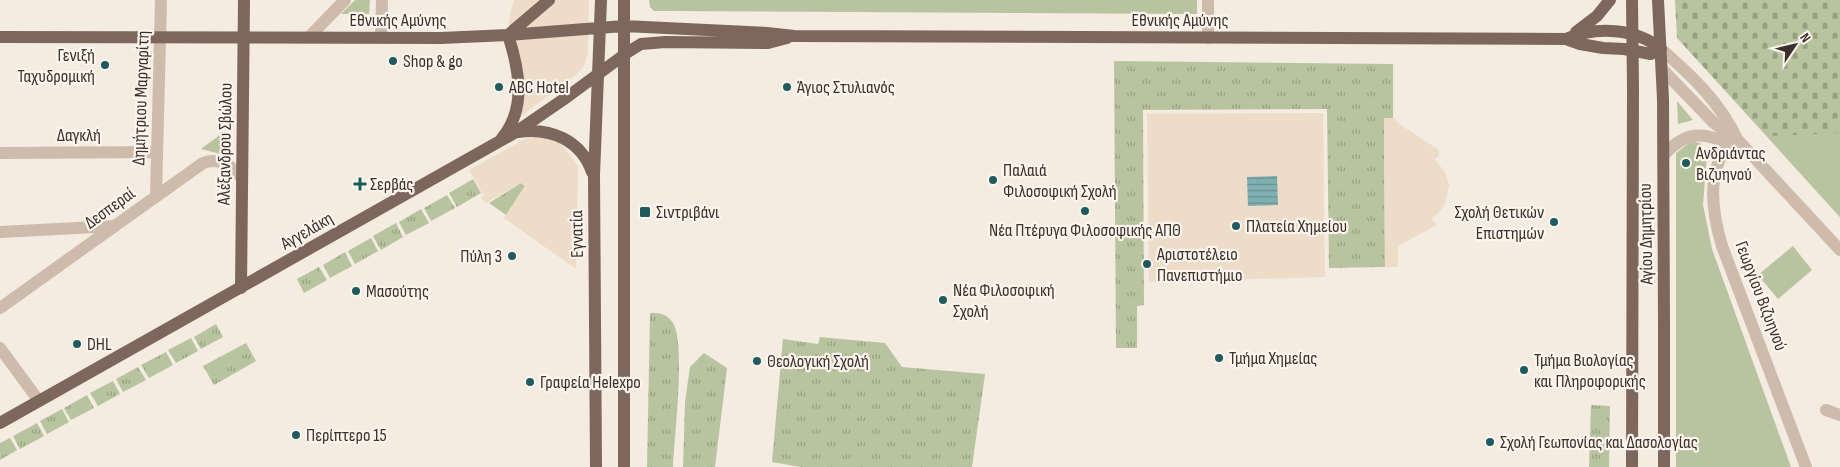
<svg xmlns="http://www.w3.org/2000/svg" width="1840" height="467" viewBox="0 0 1840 467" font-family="'Sofia Sans Condensed',sans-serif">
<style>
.grass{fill:url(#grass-tufts)}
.cemetery{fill:url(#cemetery-stones)}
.park{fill:#b8c4a0}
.plaza{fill:#ecdcc8}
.water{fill:url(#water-rules)}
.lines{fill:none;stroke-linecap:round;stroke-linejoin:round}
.minor{stroke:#cdbbac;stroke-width:12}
.major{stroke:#7d675c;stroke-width:12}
.poi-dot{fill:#1f5a5e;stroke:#fbf5ee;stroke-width:2}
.labels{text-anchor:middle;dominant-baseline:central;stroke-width:4.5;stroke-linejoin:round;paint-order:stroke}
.street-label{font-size:18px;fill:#3b302b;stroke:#fbf5ee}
.poi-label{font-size:18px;fill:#3b302b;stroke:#fbf5ee;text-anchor:start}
</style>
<defs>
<pattern id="grass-tufts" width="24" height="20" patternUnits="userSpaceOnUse" patternTransform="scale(1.25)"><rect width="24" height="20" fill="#b8c4a0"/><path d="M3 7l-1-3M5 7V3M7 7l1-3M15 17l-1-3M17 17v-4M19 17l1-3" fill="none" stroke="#97a083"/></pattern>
<pattern id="cemetery-stones" width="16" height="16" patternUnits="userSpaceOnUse" patternTransform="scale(1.25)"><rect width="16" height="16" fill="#b8c4a0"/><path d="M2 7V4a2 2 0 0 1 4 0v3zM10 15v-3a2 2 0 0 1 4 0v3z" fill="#97a083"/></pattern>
<pattern id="water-rules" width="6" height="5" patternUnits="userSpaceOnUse" patternTransform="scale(1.25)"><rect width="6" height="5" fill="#7fb0b2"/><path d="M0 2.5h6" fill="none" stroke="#699091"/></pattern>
</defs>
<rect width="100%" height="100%" fill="#f4ebe1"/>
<!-- grass -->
<path class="grass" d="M1114 61 1393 64V118L1384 119 1385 267 1329 268 1327 109 1143 110 1144 305 1137 306V348H1116Z
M225 131V155L201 149Z
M473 179 481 193 457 207 449 193Z
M521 183 525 186 506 215 489 203Z
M447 195 455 208 431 221 424 208Z
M421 209 429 223 406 235 399 222Z
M396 223 403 237 381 250 373 236Z
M371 238 378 251 355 264 348 251Z
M345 252 352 266 330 278 323 265Z
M319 267 327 280 304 293 297 279Z
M650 313C661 313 667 314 673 323 686 343 674 439 673 467H647Z
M216 324 223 337 201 349 194 337Z
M820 337 885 343 902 367 985 374 972 467H801L772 462 783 339 818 344Z
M191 338 198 351 176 363 168 350Z
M246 343 256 361 214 385 203 366Z
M166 352 173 365 149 378 141 365Z
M704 353 727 368 715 467H683L685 402 690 367Z
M138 367 146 380 123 392 116 379Z
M113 381 120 394 98 406 90 393Z
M87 395 94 408 71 420 64 408Z
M1591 405 1610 406 1609 467H1589Z
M62 409 69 422 47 434 40 421Z
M37 423 44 436 20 449 13 436Z
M10 438 17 450 0 460V443Z"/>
<!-- cemetery -->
<path class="cemetery" d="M1675 0H1840V217L1677 38Z"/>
<!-- park -->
<path class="park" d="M355 0H370L369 14H341Z
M649 0H1197V14L666 11H654L650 7Z
M1677 101 1693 120 1678 124Z
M1840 133V217L1767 136Z
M1694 142 1700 143 1707 155 1703 205 1712 249 1791 467H1676V153L1689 143Z
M1793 246 1812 270 1778 299 1758 275Z"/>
<!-- plaza -->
<path class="plaza" d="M514 0H589L588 52 585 64 577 74 512 123 516 99 508 35 510 14Z
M1323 113 1325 277 1149 282 1147 114Z
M1384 118H1395L1396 122 1439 150V156L1435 159 1446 174 1449 185 1445 204 1439 212 1432 219 1437 225 1398 246V267H1385Z
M536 137 557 141 566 150 578 166 576 269 504 218 525 186 521 183 486 203 481 198 484 196 469 170 525 139Z"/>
<!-- water -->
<path class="water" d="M1277 176 1278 205 1248 206 1247 177Z"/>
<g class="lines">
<!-- minor -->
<path class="minor" d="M1208 0V38
M309 37 345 0
M381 37 382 0
M1661 49C1691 75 1720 102 1737 139
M1662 69 1714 123 1737 139 1840 250
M1737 139C1703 163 1712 212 1722 246L1806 467
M0 153 157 152
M1663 156C1685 131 1702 131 1730 144
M156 196 161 0
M0 232 115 226
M0 308 203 163C219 157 233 166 242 179
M0 348 39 401
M1826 410 1840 415"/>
<!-- major -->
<path class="major" d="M624 0V467
M1632 0 1633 88 1632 467
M1658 0 1663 99 1664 324V467
M1576 32 1597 16 1610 0
M508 35 549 0
M0 37 441 38 508 35 624 26 767 33 794 36 1566 39C1596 26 1636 28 1661 49
M1566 39 1580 44 1603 48 1624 49 1651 54 1661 49
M518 132C550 127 581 140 592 172
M502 138C527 108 519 69 508 35
M241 288 244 0
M0 423 516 132 567 97 628 52 641 44 665 42 768 43 787 38
M596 467 594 175 601 0"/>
</g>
<!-- markers -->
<g class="poi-dot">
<circle cx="393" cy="61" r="5"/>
<circle cx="105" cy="65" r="5"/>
<circle cx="499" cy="87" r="5"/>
<circle cx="787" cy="87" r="5"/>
<circle cx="1686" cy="163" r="5"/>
<circle cx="993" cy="180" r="5"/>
<path d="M357.5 176.5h5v5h5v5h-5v5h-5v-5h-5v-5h5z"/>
<circle cx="1085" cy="211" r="5"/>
<rect x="639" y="206" width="12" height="12" rx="2.5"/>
<circle cx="1554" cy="222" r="5"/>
<circle cx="1236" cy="226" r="5"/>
<circle cx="512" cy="256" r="5"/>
<circle cx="1147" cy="264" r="5"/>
<circle cx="356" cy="291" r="5"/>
<circle cx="943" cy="300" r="5"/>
<circle cx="77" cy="344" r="5"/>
<circle cx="1219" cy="358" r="5"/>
<circle cx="757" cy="361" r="5"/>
<circle cx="1524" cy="370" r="5"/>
<circle cx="530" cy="382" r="5"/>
<circle cx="296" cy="435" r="5"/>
<circle cx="1490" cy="442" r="5"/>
</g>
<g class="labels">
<!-- street labels -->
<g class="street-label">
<text x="398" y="20">Εθνικής Αμύνης</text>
<text x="1180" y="20">Εθνικής Αμύνης</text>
<text transform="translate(141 98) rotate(-88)">Δημήτριου Μαργαρίτη</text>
<text x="79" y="135">Δαγκλή</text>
<text transform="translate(225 144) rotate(-89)">Αλέξανδρου Σβώλου</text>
<text transform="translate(110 208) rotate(-36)">Δεσπεραί</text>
<text transform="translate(307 231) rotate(-30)">Αγγελάκη</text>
<text transform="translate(577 234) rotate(-91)">Εγνατία</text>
<text transform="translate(1646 234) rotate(-91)">Αγίου Δημητρίου</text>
<text transform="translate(1761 296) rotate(69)">Γεωργίου Βιζυηνού</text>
</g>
<!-- poi labels -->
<g class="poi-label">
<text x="95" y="55" text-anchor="end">Γενιξή<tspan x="95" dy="21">Ταχυδρομική</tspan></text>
<text x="403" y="61">Shop &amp; go</text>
<text x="509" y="87">ABC Hotel</text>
<text x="797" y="87">Άγιος Στυλιανός</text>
<text x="1696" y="153">Ανδριάντας<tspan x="1696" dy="21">Βιζυηνού</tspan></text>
<text x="1003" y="170">Παλαιά<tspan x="1003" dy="21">Φιλοσοφική Σχολή</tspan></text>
<text x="370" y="184">Σερβάς</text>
<text x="656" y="212">Σιντριβάνι</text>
<text x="1544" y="212" text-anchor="end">Σχολή Θετικών<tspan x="1544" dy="21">Επιστημών</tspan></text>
<text x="1246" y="226">Πλατεία Χημείου</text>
<text x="1085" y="230" text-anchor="middle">Νέα Πτέρυγα Φιλοσοφικής ΑΠΘ</text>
<text x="1157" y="254">Αριστοτέλειο<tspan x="1157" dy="21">Πανεπιστήμιο</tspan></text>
<text x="502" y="256" text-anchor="end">Πύλη 3</text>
<text x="953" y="290">Νέα Φιλοσοφική<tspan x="953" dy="21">Σχολή</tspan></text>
<text x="366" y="291">Μασούτης</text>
<text x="87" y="344">DHL</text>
<text x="1229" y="358">Τμήμα Χημείας</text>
<text x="1534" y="360">Τμήμα Βιολογίας<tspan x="1534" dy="21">και Πληροφορικής</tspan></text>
<text x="767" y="361">Θεολογική Σχολή</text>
<text x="540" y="382">Γραφεία Helexpo</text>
<text x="306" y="435">Περίπτερο 15</text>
<text x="1500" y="442">Σχολή Γεωπονίας και Δασολογίας</text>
</g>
</g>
<!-- north arrow -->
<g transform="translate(1795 45) rotate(55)" stroke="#fbf5ee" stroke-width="4" paint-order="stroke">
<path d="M0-4L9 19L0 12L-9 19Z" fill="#3b302b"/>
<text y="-8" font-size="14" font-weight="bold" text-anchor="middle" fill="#3b302b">N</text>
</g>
</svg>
